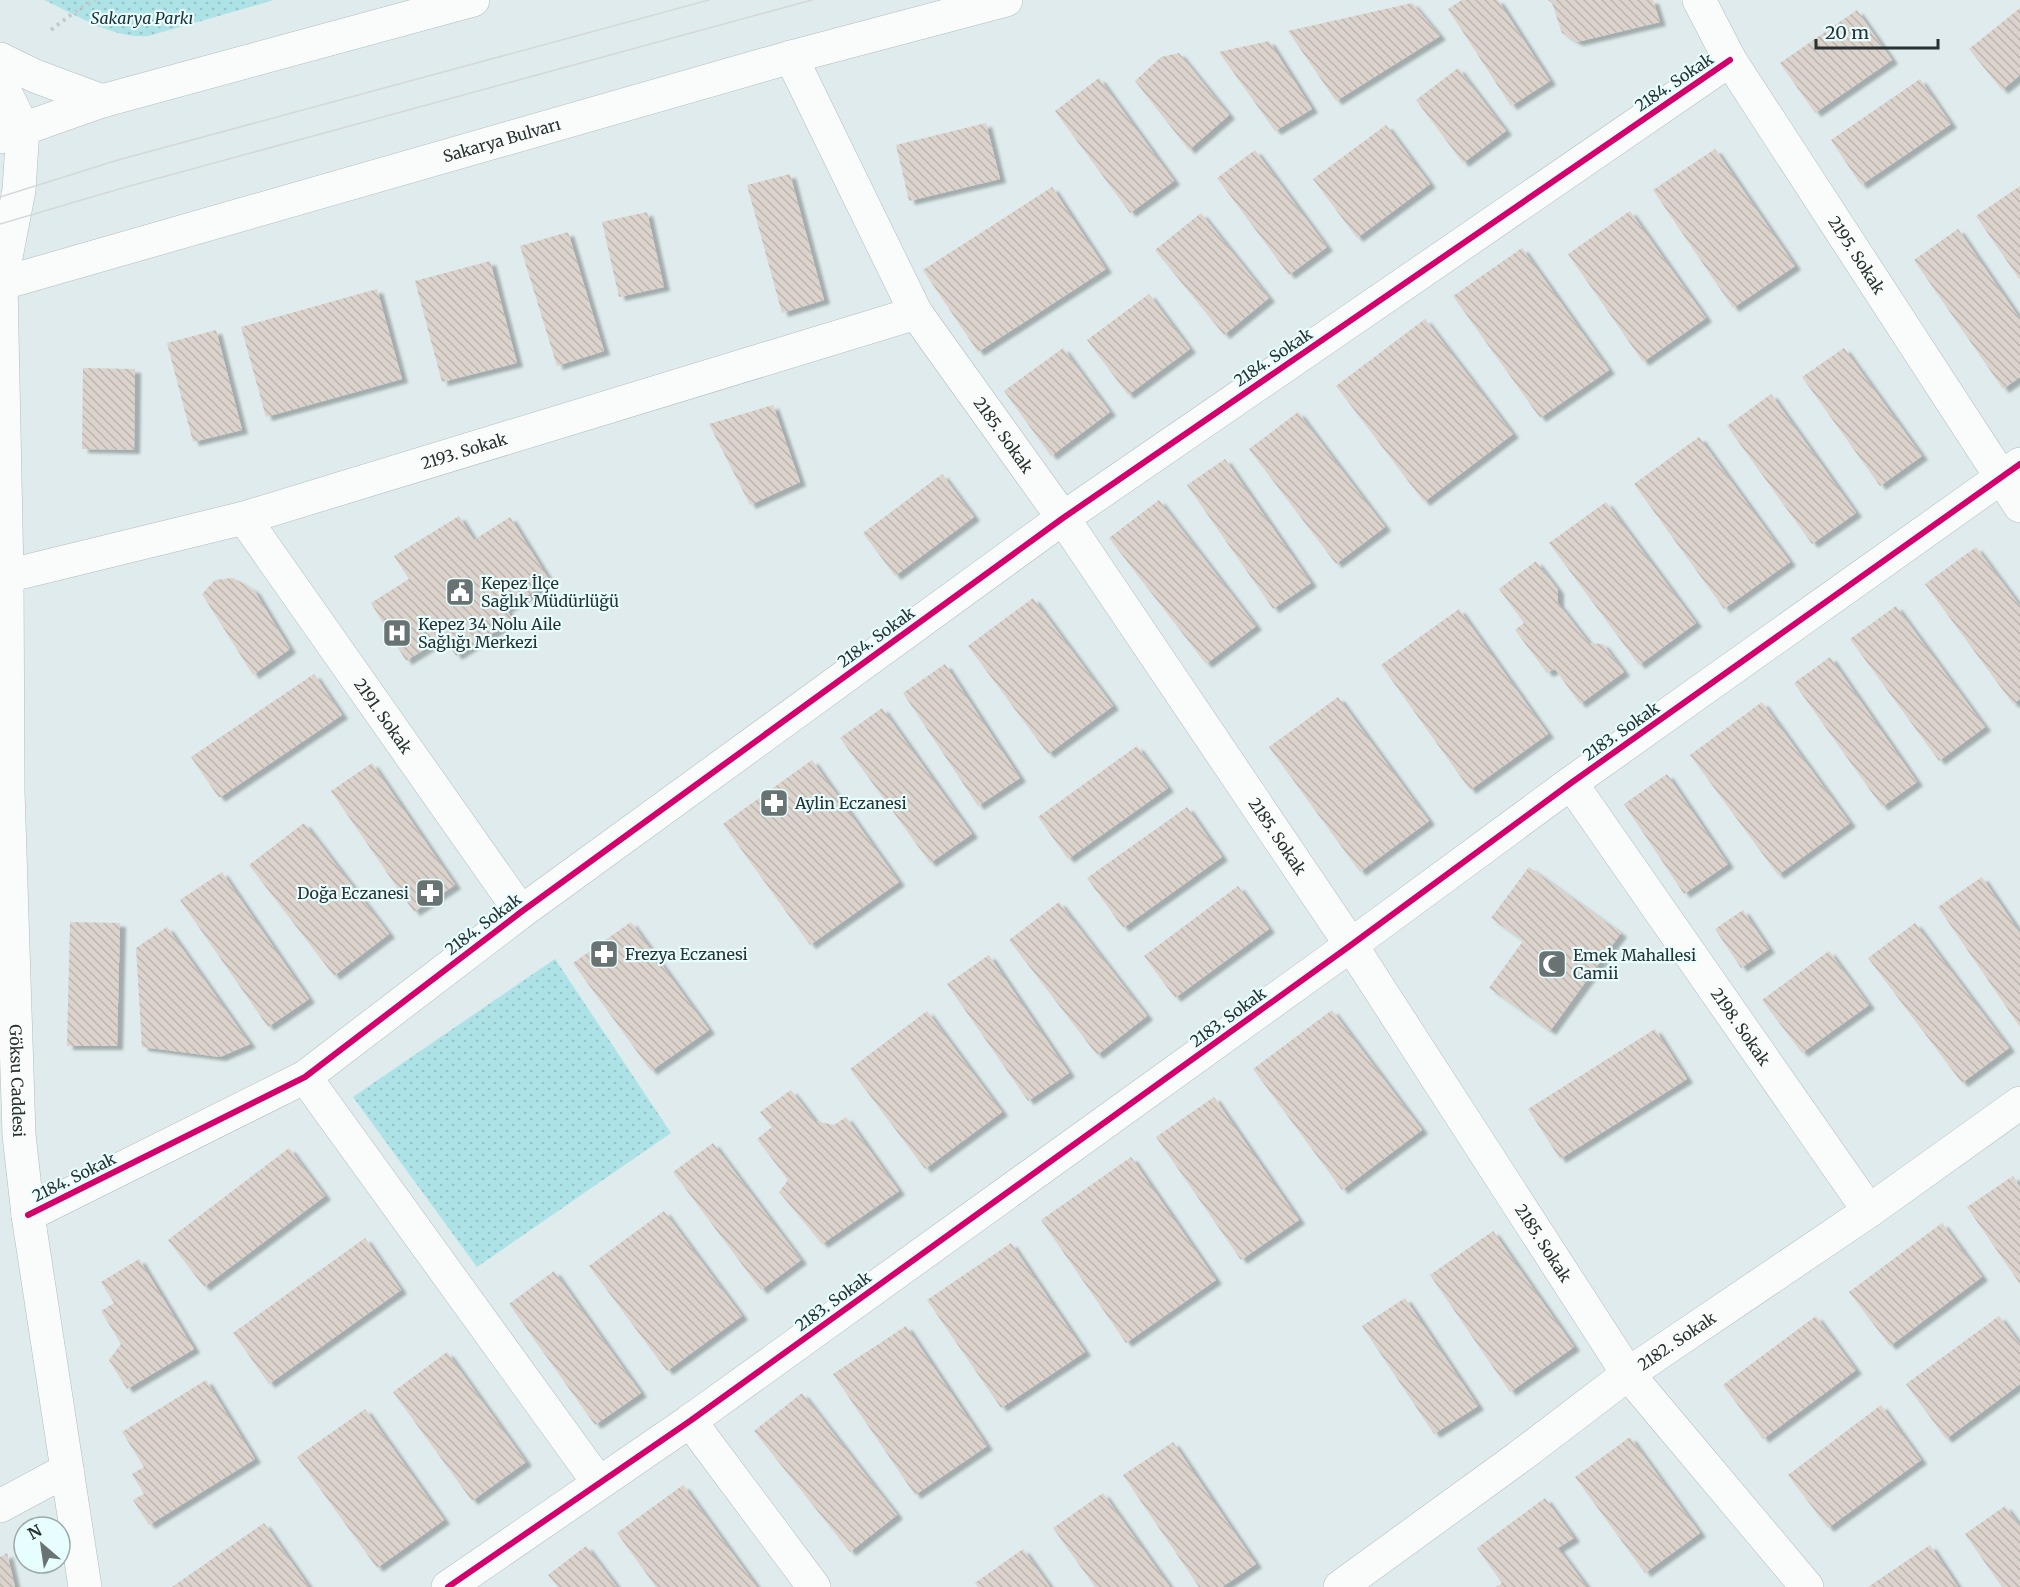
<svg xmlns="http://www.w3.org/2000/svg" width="2020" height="1587" viewBox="0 0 2020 1587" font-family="Merriweather,serif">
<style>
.park{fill:url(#park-dots)}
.building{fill:url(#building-back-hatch);filter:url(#shadow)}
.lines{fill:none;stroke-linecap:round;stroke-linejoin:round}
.minor-casing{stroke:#b2bcbd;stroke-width:34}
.major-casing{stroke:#b2bcbd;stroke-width:34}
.path{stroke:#c5caca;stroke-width:4;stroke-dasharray:3 4.5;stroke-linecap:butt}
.minor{stroke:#fafcfc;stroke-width:33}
.major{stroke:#fafcfc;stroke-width:33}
.tram{stroke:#d4d8d8;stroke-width:1.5}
.cycleway-casing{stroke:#e7fdfe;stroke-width:10}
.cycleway{stroke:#d6006c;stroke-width:6}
.labels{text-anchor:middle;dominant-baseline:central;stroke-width:4.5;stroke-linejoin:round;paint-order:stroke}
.park-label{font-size:16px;font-style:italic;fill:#1b2f30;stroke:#e7fdfe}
.street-label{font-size:16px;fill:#293232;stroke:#e7fdfe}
.poi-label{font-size:16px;fill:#293232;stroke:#e7fdfe;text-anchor:start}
</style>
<defs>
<pattern id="park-dots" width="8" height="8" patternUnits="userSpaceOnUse" patternTransform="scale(1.5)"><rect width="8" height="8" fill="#ade3e6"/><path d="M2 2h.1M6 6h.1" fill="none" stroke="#95c3c6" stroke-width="1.8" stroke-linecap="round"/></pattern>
<pattern id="building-back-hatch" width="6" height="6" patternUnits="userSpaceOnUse" patternTransform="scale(1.5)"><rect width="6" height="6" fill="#dbd3cc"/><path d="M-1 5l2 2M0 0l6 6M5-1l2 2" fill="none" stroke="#bcb6b0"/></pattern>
<filter id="shadow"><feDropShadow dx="6" dy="4" stdDeviation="1.5" flood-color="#0004"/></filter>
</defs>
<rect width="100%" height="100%" fill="#dfebec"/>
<!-- park -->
<path class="park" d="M44 0H274L148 36C113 39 75 14 44 0Z
M555 959 671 1133 477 1267 353 1097Z"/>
<!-- building -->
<path class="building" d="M1462 0H1498L1550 81 1511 106 1448 9Z
M1548 0H1653L1660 22 1577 42 1562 33 1552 3Z
M1412 3 1440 36 1336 101 1288 31Z
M2020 8V75L2002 90 1969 49Z
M1857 10 1892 60 1815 113 1780 63Z
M1269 41 1312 109 1275 131 1219 52Z
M1179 53 1229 115 1189 150 1135 81 1161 57Z
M1458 68 1506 131 1463 163 1416 100Z
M1099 78 1174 181 1130 213 1055 111Z
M1920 79 1951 124 1861 185 1831 140Z
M986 123 1000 179 909 201 896 145Z
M1386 125 1430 184 1357 238 1313 179Z
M1715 149 1795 266 1733 308 1653 190Z
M1255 150 1327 247 1289 275 1217 178Z
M790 174 824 300 782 313 747 185Z
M2020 186V280L1976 216Z
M1052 187 1106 269 978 352 923 270Z
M1630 211 1706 318 1643 362 1568 254Z
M647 212 664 287 619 297 602 222Z
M1201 213 1269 298 1224 335 1155 250Z
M1958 229 2020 319V377L2003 389 1914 260Z
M568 232 604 351 557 366 520 246Z
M1522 248 1609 370 1540 418 1453 296Z
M490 261 517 363 442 382 415 281Z
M377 289 402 379 266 417 241 327Z
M1149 294 1190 349 1128 395 1087 340Z
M1425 319 1513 434 1424 502 1336 386Z
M216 330 242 430 193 442 167 343Z
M1063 348 1110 412 1051 456 1004 391Z
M1844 348 1922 456 1880 486 1802 377Z
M83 368 135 369 134 450 82 449Z
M1771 394 1856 513 1812 544 1727 426Z
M773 405 800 482 750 505 709 424Z
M1298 412 1385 527 1336 564 1249 449Z
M1699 437 1790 562 1724 609 1634 484Z
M1225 459 1311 583 1273 609 1187 485Z
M942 474 974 517 895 576 863 533Z
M1159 500 1256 626 1206 664 1109 538Z
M1606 502 1696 623 1639 665 1549 543Z
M459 516 474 540 510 517 550 581 506 609 513 620 456 656 444 637 406 661 371 603 409 579 394 556Z
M1976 547 2020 606V699L2013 704 1925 584Z
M1536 561 1558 590V603L1589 643 1603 644 1624 672 1580 704 1555 669 1547 673 1515 630 1524 623 1499 589Z
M233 578 254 590 290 649 253 675 202 594 215 580Z
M1033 598 1113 706 1048 754 968 646Z
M1896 606 1985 727 1939 761 1850 639Z
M1459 609 1548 734 1470 790 1381 665Z
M1830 657 1917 782 1882 807 1794 683Z
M945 664 1020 778 978 806 903 693Z
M314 674 342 715 219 798 191 757Z
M1338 697 1429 821 1360 872 1269 747Z
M1762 702 1850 823 1778 875 1690 755Z
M882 708 972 834 930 863 840 738Z
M1137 746 1168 788 1068 859 1038 817Z
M812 760 899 882 810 945 723 824Z
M372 763 455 885 414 912 331 791Z
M1667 774 1728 864 1684 894 1624 804Z
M1187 807 1222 857 1123 928 1087 878Z
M304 823 389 934 334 976 249 865Z
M1529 867 1621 933 1550 1031 1489 988 1523 941 1491 918Z
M222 872 309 999 268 1027 180 900Z
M1982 877 2020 933V1027L1938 907Z
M1238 886 1269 929 1175 998 1144 956Z
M1059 902 1147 1016 1097 1055 1009 940Z
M1743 910 1769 949 1741 968 1715 929Z
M70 922 120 923 117 1046H67Z
M631 922 709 1030 651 1071 573 963Z
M1915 923 2009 1048 1962 1083 1868 958Z
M167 927 250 1044 220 1057 142 1047 136 948Z
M1829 951 1869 1005 1802 1053 1762 1000Z
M989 955 1069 1073 1028 1101 947 984Z
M1332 1010 1422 1130 1342 1190 1253 1069Z
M927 1011 1002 1112 925 1169 850 1069Z
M1655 1029 1687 1079 1560 1159 1528 1109Z
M791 1090 815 1121 834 1125 846 1117 899 1191 822 1244 779 1192 788 1180 757 1139 772 1127 760 1112Z
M1214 1097 1299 1220 1241 1260 1156 1137Z
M713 1143 801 1260 761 1290 673 1172Z
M289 1148 325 1196 204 1287 168 1240Z
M1131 1157 1216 1280 1126 1343 1041 1220Z
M2013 1176 2020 1187V1284L1967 1207Z
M664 1211 742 1316 667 1371 589 1266Z
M1942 1223 1982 1277 1890 1346 1849 1292Z
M1493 1231 1574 1347 1510 1392 1430 1275Z
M365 1238 401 1290 269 1384 233 1333Z
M1011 1243 1085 1352 1001 1408 927 1300Z
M139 1259 194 1349 127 1389 109 1360 121 1344 101 1311 114 1303 101 1282Z
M554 1271 641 1393 595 1425 509 1304Z
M1405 1298 1478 1406 1434 1434 1362 1326Z
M1816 1316 1856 1370 1763 1439 1723 1385Z
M1999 1316 2020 1344V1384L1946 1439 1906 1384Z
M906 1326 987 1446 915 1495 833 1374Z
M447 1352 526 1462 472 1501 393 1392Z
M206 1380 255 1459 149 1525 133 1500 144 1494 132 1474 144 1467 122 1432Z
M802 1393 897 1515 850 1552 754 1431Z
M1881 1405 1921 1460 1828 1528 1788 1475Z
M365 1409 444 1520 377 1568 297 1457Z
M1630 1437 1700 1533 1645 1573 1575 1477Z
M1173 1442 1256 1564 1222 1587H1199L1123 1475Z
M683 1485 757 1587H656L617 1533Z
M1103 1493 1170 1587H1095L1053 1528Z
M1545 1498 1574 1538 1558 1548 1587 1587H1496L1502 1583 1477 1548Z
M2005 1506 2020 1526V1587H2002L1965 1534Z
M264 1523 309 1587H172Z
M1930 1545 1958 1587H1868Z
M586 1546 617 1587H558L548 1575Z
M1023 1549 1050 1587H978L975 1583Z
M7 1553 15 1587H0V1557Z"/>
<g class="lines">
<!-- minor casing -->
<g class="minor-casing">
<g id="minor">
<path id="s1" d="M1699 0 1730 60 2020 506"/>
<path id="s2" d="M791 57 916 313 1063 518 1351 945 1628 1374 1807 1587"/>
<path d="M0 59 35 76 102 101"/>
<path d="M0 82 23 128"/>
<path id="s3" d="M1 283 7 576 8 791 19 1135 28 1215 85 1587"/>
<path id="s4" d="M244 518 521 912"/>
<path id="s5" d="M7 576 244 518 916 313"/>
<path id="s6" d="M1571 783 1869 1211"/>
<path d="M305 1077 598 1482"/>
<path d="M28 1215 305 1077 521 912 1063 518 1730 60"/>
<path d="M690 1421 814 1587"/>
<path d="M0 1506 67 1470"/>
<path d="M448 1587 690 1421 1351 945 1571 783 2020 464"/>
<path id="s7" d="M1340 1587 1519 1457 1628 1374 1869 1211 2020 1103"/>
</g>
</g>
<!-- major casing -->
<g class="major-casing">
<g id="major">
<path d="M0 137 102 101 473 0"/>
<path d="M1 283 19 190 23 128"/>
<path id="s8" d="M0 284 791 57 1006 0"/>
</g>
</g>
<!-- path -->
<path class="path" d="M51 30 80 8 96 0"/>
<!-- minor -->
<use href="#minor" class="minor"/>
<!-- major -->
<use href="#major" class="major"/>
<!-- tram -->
<path class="tram" d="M0 197 118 160 709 0
M0 224 126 187 812 0"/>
<!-- cycleway casing -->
<g class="cycleway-casing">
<path id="cycleway" d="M28 1215 305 1077 521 912 1063 518 1730 60
M448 1587 690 1421 1351 945 1571 783 2020 464"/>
</g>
<!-- cycleway -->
<use href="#cycleway" class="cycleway"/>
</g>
<!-- icons -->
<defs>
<g id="civic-square" transform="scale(1.5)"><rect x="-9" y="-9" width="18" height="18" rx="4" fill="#697373" stroke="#e7fdfe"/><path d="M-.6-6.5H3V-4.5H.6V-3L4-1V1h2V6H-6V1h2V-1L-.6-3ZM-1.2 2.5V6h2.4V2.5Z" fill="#fff"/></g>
<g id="hospital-square" transform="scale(1.5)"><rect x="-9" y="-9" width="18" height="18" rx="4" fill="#697373" stroke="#e7fdfe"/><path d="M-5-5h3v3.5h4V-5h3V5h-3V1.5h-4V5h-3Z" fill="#fff"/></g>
<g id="pharmacy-square" transform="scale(1.5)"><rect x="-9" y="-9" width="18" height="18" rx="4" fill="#697373" stroke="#e7fdfe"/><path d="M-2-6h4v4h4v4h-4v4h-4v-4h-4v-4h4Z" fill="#fff"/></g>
<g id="mosque-square" transform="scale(1.5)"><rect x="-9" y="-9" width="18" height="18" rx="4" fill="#697373" stroke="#e7fdfe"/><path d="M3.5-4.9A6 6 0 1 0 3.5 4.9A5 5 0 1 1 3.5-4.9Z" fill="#fff"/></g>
</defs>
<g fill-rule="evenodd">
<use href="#civic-square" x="460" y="592"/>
<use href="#hospital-square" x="397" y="633"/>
<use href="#pharmacy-square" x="774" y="803"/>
<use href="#pharmacy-square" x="430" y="893"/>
<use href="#pharmacy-square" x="604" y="954"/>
<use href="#mosque-square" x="1552" y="964"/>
</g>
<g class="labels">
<!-- park labels -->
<g class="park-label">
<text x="142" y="18">Sakarya Parkı</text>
</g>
<!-- street labels -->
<g class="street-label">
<text transform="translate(1674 82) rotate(-34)">2184. Sokak</text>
<text stroke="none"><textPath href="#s8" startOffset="522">Sakarya Bulvarı</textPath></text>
<text stroke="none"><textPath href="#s1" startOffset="300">2195. Sokak</textPath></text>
<text transform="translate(1273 357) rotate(-34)">2184. Sokak</text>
<text stroke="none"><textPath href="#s2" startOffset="435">2185. Sokak</textPath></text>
<text stroke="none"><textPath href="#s5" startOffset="474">2193. Sokak</textPath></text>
<text transform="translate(876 637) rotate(-36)">2184. Sokak</text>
<text stroke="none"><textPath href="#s4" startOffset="242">2191. Sokak</textPath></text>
<text transform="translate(1621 731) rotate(-35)">2183. Sokak</text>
<text stroke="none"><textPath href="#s2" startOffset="921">2185. Sokak</textPath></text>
<text transform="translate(483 924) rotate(-37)">2184. Sokak</text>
<text transform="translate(1228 1017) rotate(-36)">2183. Sokak</text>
<text stroke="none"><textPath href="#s6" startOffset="297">2198. Sokak</textPath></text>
<text stroke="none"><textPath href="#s3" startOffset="798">Göksu Caddesi</textPath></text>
<text transform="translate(74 1177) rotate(-26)">2184. Sokak</text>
<text stroke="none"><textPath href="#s2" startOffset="1407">2185. Sokak</textPath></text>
<text transform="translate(833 1301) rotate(-36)">2183. Sokak</text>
<text stroke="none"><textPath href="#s7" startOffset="417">2182. Sokak</textPath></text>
</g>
<!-- poi labels -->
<g class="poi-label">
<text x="481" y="583">Kepez İlçe<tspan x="481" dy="18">Sağlık Müdürlüğü</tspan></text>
<text x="418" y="624">Kepez 34 Nolu Aile<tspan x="418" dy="18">Sağlığı Merkezi</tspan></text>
<text x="795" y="803">Aylin Eczanesi</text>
<text x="409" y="893" text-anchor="end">Doğa Eczanesi</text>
<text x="625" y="954">Frezya Eczanesi</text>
<text x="1573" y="955">Emek Mahallesi<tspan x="1573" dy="18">Camii</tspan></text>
</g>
</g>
<!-- north arrow -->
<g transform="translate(42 1545) rotate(331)"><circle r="28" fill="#e7fdfe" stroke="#9bacac" stroke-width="1.5"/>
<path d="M0-4.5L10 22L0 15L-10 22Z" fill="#697373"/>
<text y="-9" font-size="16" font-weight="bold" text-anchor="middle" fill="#293232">N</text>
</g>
<!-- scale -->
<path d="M1816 39v9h122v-9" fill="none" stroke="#293232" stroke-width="3"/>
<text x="1825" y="39" font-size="18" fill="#293232" stroke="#e7fdfe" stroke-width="4.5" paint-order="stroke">20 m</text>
</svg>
